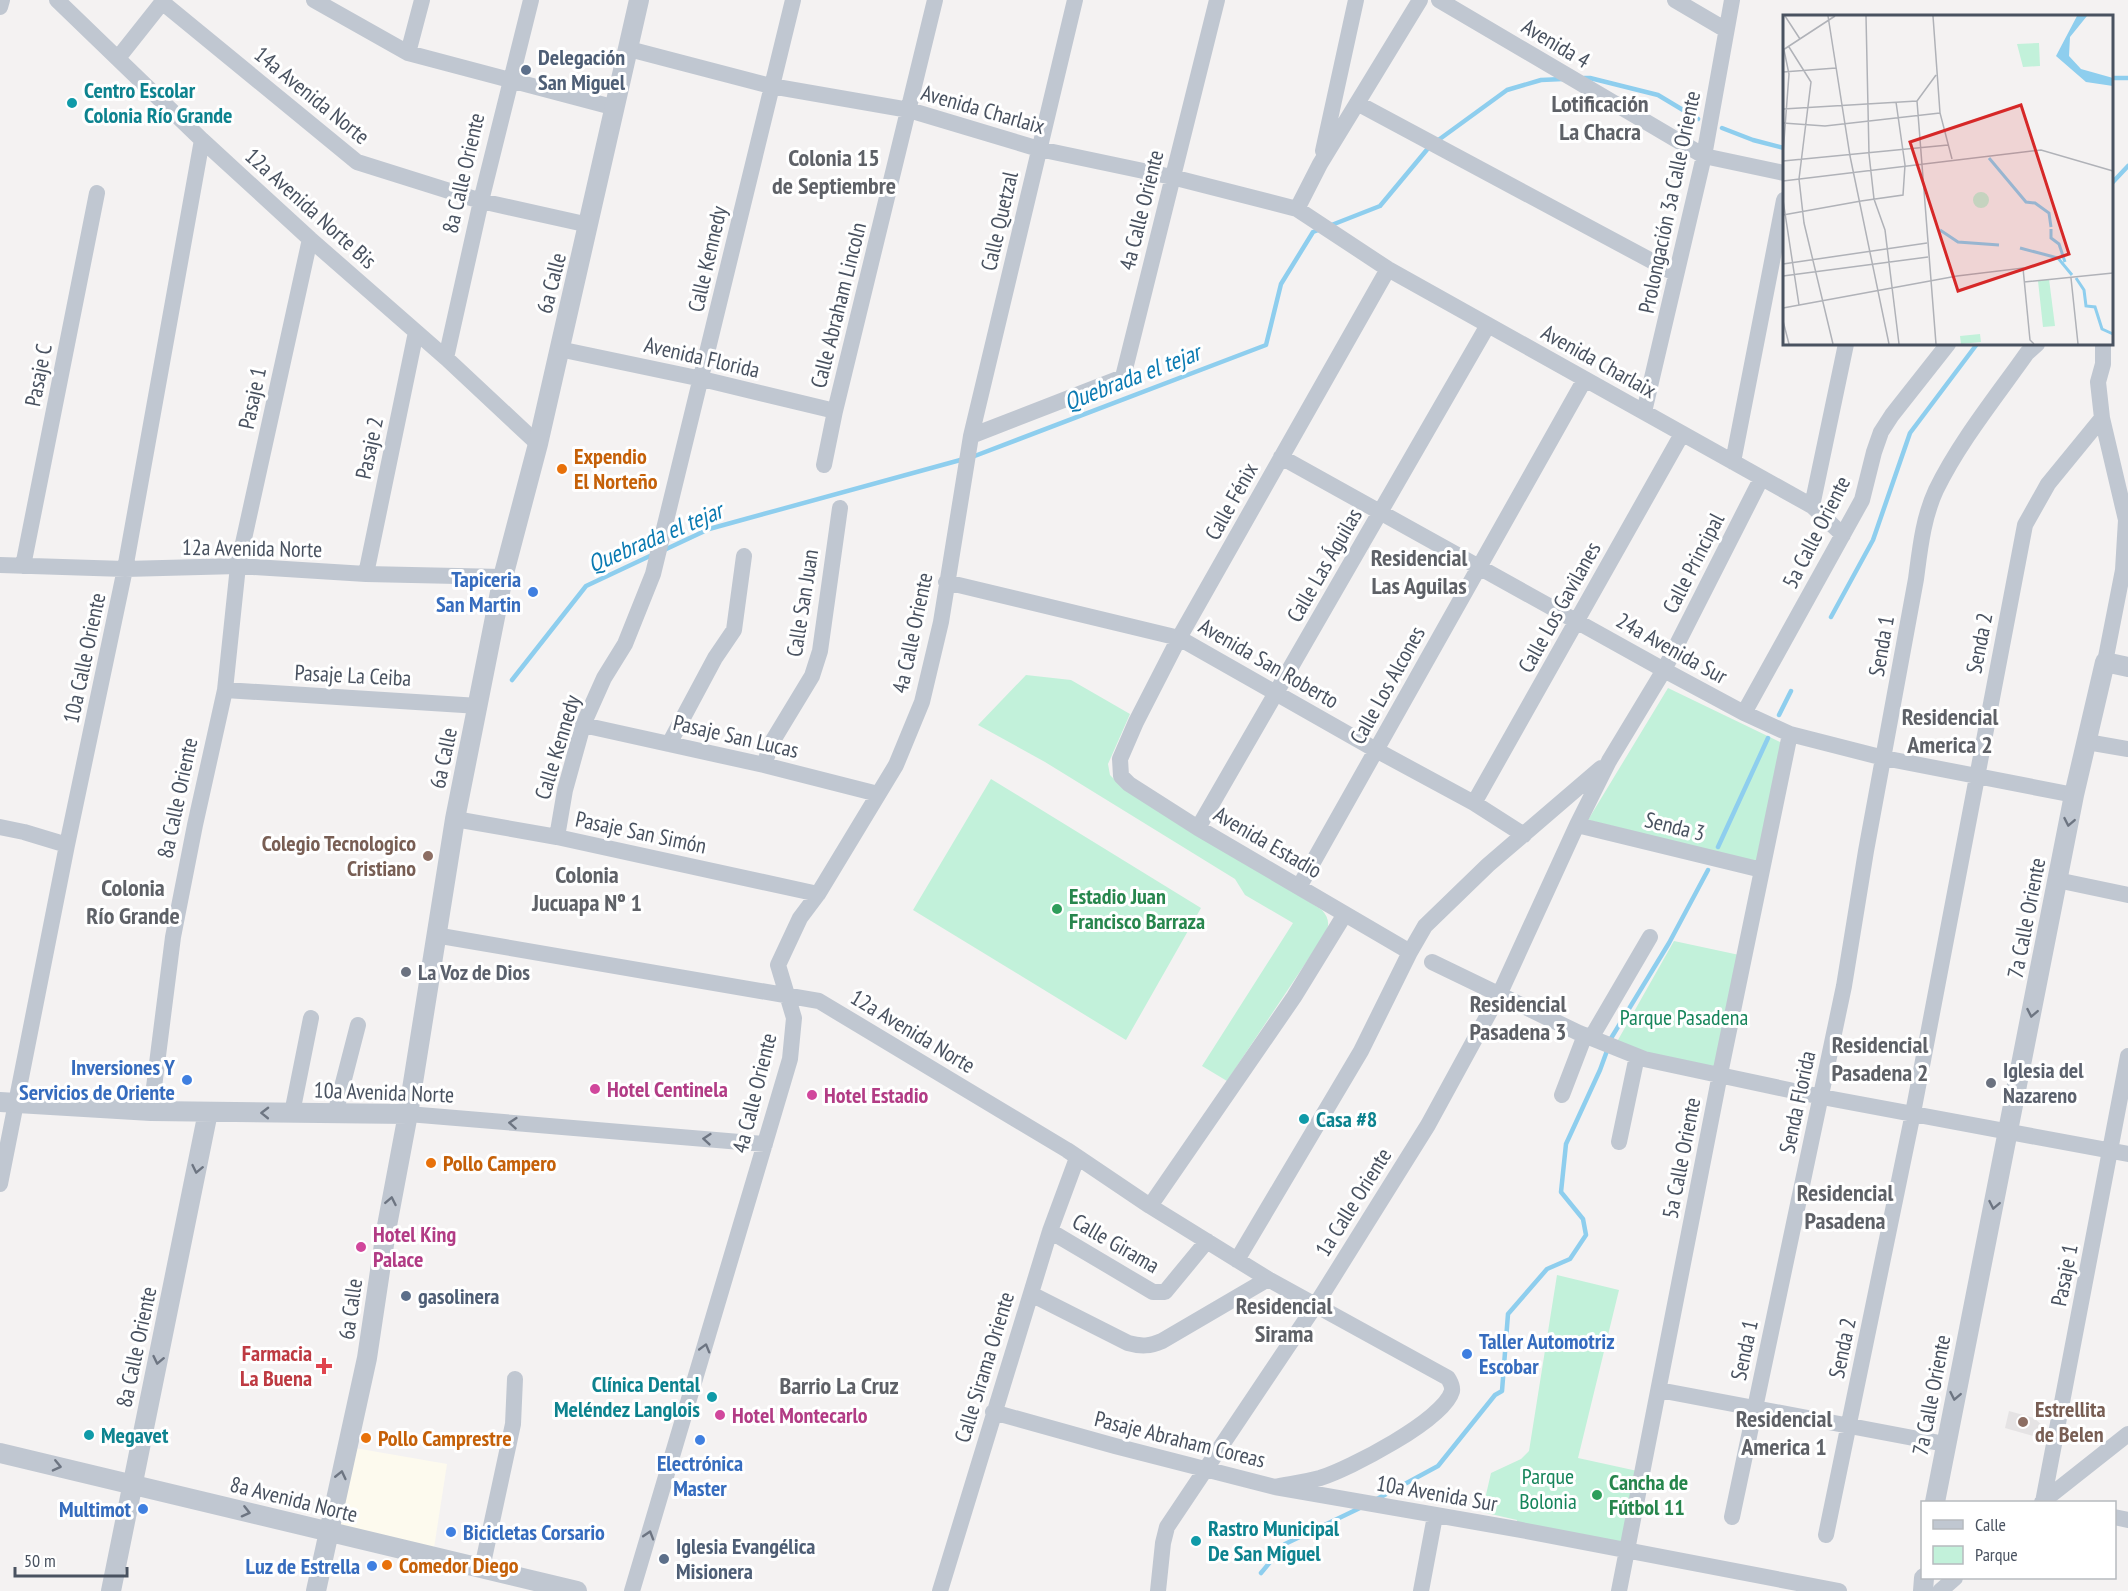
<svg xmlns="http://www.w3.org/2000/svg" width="2128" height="1591" viewBox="0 0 2128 1591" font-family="'PT Sans Narrow',sans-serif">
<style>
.commercial{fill:#fdfaee}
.education{fill:#e5e3e4}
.green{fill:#c2f1da}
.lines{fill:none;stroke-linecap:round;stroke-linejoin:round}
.stream{stroke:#8eceee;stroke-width:4.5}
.minor{stroke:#c0c7d1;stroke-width:16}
.tertiary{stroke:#c0c7d1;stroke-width:20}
.oneway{stroke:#6d7582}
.service-dot{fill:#5c6f8a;stroke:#fff;stroke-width:2}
.culture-dot{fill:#0f9aa8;stroke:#fff;stroke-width:2}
.food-dot{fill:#e8710a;stroke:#fff;stroke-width:2}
.shop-dot{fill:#3f7fe0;stroke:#fff;stroke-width:2}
.education-dot{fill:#8d6e63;stroke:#fff;stroke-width:2}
.leisure-dot{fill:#2e9e5b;stroke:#fff;stroke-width:2}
.worship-dot{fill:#6b7280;stroke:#fff;stroke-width:2}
.hotel-dot{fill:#d1479c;stroke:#fff;stroke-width:2}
.health-dot{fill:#e0444e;stroke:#fff;stroke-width:2}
.labels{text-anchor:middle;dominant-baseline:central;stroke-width:6;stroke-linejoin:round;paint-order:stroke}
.street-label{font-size:22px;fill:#495260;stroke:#fff}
.service-label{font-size:22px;font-weight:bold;fill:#4e5e75;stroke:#fff;text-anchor:start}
.culture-label{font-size:22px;font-weight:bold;fill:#0d838f;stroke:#fff;text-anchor:start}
.food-label{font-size:22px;font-weight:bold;fill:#c56008;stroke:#fff;text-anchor:start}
.shop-label{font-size:22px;font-weight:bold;fill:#366cbe;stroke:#fff;text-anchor:end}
.education-label{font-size:22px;font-weight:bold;fill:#785e54;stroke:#fff;text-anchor:end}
.leisure-label{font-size:22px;font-weight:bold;fill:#27864d;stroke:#fff;text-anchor:start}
.worship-label{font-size:22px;font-weight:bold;fill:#5b616d;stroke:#fff;text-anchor:start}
.park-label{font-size:22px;fill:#16855b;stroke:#fff}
.hotel-label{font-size:22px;font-weight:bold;fill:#b23c85;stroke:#fff;text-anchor:start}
.health-label{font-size:22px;font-weight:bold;fill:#be3a42;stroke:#fff;text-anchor:end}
.neighbourhood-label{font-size:24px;font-weight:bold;fill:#5e6167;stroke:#fff}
.water-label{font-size:24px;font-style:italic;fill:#0a7ab2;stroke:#fff}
.inset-river{fill:none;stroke:#8eceee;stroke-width:3}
.inset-road{fill:none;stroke:#b0b2b8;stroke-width:1.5}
.view{fill:#d62828;fill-opacity:0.15;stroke:#d62828;stroke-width:3}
.inset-edge{fill:none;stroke:#495260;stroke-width:3}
</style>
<rect width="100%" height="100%" fill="#f4f2f2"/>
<!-- commercial -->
<path class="commercial" d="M349 1447 447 1464 434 1548 335 1526Z"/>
<!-- education -->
<path class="education" d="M2009 1411 2034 1418 2043 1426 2040 1438 2005 1428Z"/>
<!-- green -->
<path class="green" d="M1026 675 1071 680 1130 714 1108 764 1110 775 1115 780 1322 910C1329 918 1330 925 1325 934L1227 1081 1202 1066 1293 923 1245 895 1235 879 1045 762 978 725Z
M1668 688 1782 743 1757 862 1588 820Z
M991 779 1201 908 1126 1040 913 910Z
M1674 941 1744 956 1720 1074 1614 1047Z
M1557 1275 1619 1290 1578 1458 1642 1472 1626 1550 1516 1529 1517 1520 1482 1512 1491 1473 1521 1459 1529 1451Z"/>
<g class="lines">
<!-- stream -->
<path class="stream" d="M1584 78H1590L1658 95 1698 119
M2112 78H2128
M1722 128 1753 140 1784 148
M1437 141 1507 90 1541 80 1563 79
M2112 183 2128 166
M1329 226 1380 206 1430 146
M972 457 1266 345 1281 284 1313 232 1321 229
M662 551 709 529 964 459
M1831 617 1873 540 1910 433 1977 344
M512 680 586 586 652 555
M1779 715 1791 691
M1718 847 1768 738
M1610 1040 1669 943 1708 870
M1377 1499 1438 1466 1495 1395 1502 1391 1508 1314 1547 1269 1570 1259 1586 1235 1583 1219 1561 1192 1566 1144 1600 1070 1608 1048
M1261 1573 1285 1544 1362 1507"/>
<!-- minor -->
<path class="minor" d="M57 0 202 140 310 239 446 358 538 444
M314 0 408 53 616 108
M1439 0 1704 156 1784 173
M1675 0 1726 30
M162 2 357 162 481 201 589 225
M0 7 2 0
M629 49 771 86 909 110 1039 149 1172 177 1297 209 1388 269 1812 506 1843 535
M408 53 422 0
M118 58 164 0
M1357 103 1676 274
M1323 151 1356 0
M1297 209 1320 164 1420 0
M1388 269 1179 638 1136 722 1120 759 1121 776 1129 784 1198 828 1410 952
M2103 344V364L2098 382 2102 418 2126 520 2123 570 2105 662
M559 349 702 379 835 411
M446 358 481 201 531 0
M1644 412 1704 156 1732 0
M971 436 1123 377 1217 0
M1281 457 1664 670 1744 713 1790 734 1884 758 2074 795
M1733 462 1784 200
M824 465 835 411 935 0
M1812 506 1846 344
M0 565 125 569 238 566 366 574 503 577
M23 566 97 193
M366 574 416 332
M946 582 1179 638 1376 750 1474 803 1524 835
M225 690 479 706
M1744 713 1862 500 1874 452 1881 432 1892 415 1948 344
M583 725 764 765 878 794
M2087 742 2128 749
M669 744 715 658 734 630 744 556
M764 765 772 742 812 676 820 651 840 508
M1474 803 1682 434
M455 819 557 837 818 894
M1577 825 1762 870
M0 827 24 832 67 845
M1198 828 1488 325
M557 837 565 790 583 725 604 678 625 644 653 574 793 0
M2057 880 2128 895
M1299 887 1585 379
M435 935 819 1001 1067 1150 1150 1206 1268 1279 1448 1378C1450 1382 1453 1386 1452 1391 1444 1420 1349 1469 1320 1478 1306 1482 1290 1484 1275 1487
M1432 962 1579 1033 1644 1059 1822 1097 2128 1154
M1591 1038 1650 937
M1562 1095 1585 1035
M151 1111 173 937 195 825 225 690 238 566 310 239
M292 1113 311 1018
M335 1114 358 1025
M408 1114 765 1144
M1619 1142 1637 1056
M0 1184 67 845 125 569 202 140
M1150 1206 1294 997 1345 914
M1050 1231 1153 1292H1165L1207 1241
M1237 1260 1361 1051 1410 952 1425 926 1488 865 1601 768
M1031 1294 1128 1343C1142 1347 1150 1346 1162 1341L1268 1279
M1659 1390 1945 1444
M993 1412 1115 1446 1275 1487 1516 1529 1839 1591
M2042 1502 2128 1434
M2047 1502H2043L2128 1056
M1732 1517 1844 986 1866 851 1916 579C1920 549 1923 518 1936 490 1960 441 1996 397 2027 353L2037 344
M2114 1517 2128 1520
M1826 1535 1913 1113 2025 525 2048 484 2102 418
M482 1568 513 1424 515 1379
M632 1591 790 1059 794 1018 778 965 800 918 818 894 896 765 922 702 941 622 971 436 1075 0
M940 1591 1050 1231 1077 1158
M1158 1591 1163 1543 1167 1527 1315 1306 1428 1125 1500 993 1577 825 1609 761 1664 670 1761 479
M1421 1591 1435 1516
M1619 1591 1720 1074 1790 734
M1940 1591 1955 1578"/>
<!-- tertiary -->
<path class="tertiary" d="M0 1102 151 1111 408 1114
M0 1453 577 1591
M1935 1502 2074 795 2105 662 2128 667
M111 1591 208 1112
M316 1591 367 1358 386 1231 408 1114 455 819 503 577 538 444 639 0
M1923 1591 1924 1578"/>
</g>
<!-- one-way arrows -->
<defs><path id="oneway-chevron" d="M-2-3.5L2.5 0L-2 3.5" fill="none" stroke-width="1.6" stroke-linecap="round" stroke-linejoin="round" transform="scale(1.5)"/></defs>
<g class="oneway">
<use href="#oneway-chevron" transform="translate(2069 822) rotate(101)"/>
<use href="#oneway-chevron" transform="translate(2032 1013) rotate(101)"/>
<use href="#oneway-chevron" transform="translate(265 1113) rotate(-179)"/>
<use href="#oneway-chevron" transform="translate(513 1123) rotate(-175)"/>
<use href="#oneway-chevron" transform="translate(707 1139) rotate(-175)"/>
<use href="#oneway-chevron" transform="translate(197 1169) rotate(102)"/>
<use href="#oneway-chevron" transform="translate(391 1201) rotate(-79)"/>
<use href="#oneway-chevron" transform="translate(1994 1205) rotate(101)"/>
<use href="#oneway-chevron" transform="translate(705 1348) rotate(-74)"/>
<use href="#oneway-chevron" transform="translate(158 1360) rotate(102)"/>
<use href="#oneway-chevron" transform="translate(1955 1396) rotate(101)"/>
<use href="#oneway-chevron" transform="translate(57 1466) rotate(13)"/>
<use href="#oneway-chevron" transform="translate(341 1475) rotate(-77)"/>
<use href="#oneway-chevron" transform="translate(246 1512) rotate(14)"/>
<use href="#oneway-chevron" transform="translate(649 1535) rotate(-73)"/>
</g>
<!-- markers -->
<g class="service-dot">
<circle cx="526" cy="70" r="6"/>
<circle cx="406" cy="1296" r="6"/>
<circle cx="664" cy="1559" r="6"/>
</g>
<g class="culture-dot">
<circle cx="72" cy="103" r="6"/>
<circle cx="1304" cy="1119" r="6"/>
<circle cx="712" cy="1397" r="6"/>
<circle cx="89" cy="1435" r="6"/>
<circle cx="1196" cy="1541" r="6"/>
</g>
<g class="food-dot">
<circle cx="562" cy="469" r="6"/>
<circle cx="431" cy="1163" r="6"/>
<circle cx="366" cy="1438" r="6"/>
<circle cx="387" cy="1565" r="6"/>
</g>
<g class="shop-dot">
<circle cx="533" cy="592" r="6"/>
<circle cx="187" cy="1080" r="6"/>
<circle cx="1467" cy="1354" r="6"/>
<circle cx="700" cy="1440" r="6"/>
<circle cx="143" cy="1509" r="6"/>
<circle cx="451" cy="1532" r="6"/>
<circle cx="372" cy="1566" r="6"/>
</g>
<g class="education-dot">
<circle cx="428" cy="856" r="6"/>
<circle cx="2023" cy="1422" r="6"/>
</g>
<g class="leisure-dot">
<circle cx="1057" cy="909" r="6"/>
<circle cx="1597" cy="1495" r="6"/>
</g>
<g class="worship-dot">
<circle cx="406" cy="972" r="6"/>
<circle cx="1991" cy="1083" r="6"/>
</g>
<g class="hotel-dot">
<circle cx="595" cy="1089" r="6"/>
<circle cx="812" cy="1095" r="6"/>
<circle cx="361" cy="1247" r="6"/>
<circle cx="720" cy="1415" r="6"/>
</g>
<path class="health-dot" d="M321 1357h6v6h6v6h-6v6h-6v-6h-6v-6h6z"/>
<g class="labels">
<!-- street labels -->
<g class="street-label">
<text transform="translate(1556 43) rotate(31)">Avenida 4</text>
<text transform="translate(312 95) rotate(39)">14a Avenida Norte</text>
<text transform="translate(983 109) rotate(16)">Avenida Charlaix</text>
<text transform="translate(463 173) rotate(-77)">8a Calle Oriente</text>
<text transform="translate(1669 202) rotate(-78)">Prolongación 3a Calle Oriente</text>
<text transform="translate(311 208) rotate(42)">12a Avenida Norte Bis</text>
<text transform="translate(1141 210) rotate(-76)">4a Calle Oriente</text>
<text transform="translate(999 221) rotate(-77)">Calle Quetzal</text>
<text transform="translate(707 259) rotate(-77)">Calle Kennedy</text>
<text transform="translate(551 283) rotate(-76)">6a Calle</text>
<text transform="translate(838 305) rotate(-76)">Calle Abraham Lincoln</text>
<text transform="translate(702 357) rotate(13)">Avenida Florida</text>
<text transform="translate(1599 361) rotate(29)">Avenida Charlaix</text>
<text transform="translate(38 375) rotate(-79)">Pasaje C</text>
<text transform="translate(252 398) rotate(-78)">Pasaje 1</text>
<text transform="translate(369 448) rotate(-78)">Pasaje 2</text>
<text transform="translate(1231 501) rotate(-61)">Calle Fénix</text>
<text transform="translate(1816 532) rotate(-63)">5a Calle Oriente</text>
<text transform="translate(252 548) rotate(1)">12a Avenida Norte</text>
<text transform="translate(1693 563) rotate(-63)">Calle Principal</text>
<text transform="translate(1324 565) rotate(-60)">Calle Las Águilas</text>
<text transform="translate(802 603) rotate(-81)">Calle San Juan</text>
<text transform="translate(1559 607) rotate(-61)">Calle Los Gavilanes</text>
<text transform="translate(912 633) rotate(-78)">4a Calle Oriente</text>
<text transform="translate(1979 643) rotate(-79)">Senda 2</text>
<text transform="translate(1881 646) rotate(-80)">Senda 1</text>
<text transform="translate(1672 648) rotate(29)">24a Avenida Sur</text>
<text transform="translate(84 658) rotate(-78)">10a Calle Oriente</text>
<text transform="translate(1269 663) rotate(30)">Avenida San Roberto</text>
<text transform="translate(353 675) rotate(3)">Pasaje La Ceiba</text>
<text transform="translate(1387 685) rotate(-61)">Calle Los Alcones</text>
<text transform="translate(736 736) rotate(13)">Pasaje San Lucas</text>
<text transform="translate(557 747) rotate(-73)">Calle Kennedy</text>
<text transform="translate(443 758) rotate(-78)">6a Calle</text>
<text transform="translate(177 798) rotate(-78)">8a Calle Oriente</text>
<text transform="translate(1675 826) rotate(14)">Senda 3</text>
<text transform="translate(641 832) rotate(12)">Pasaje San Simón</text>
<text transform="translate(1268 842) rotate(30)">Avenida Estadio</text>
<text transform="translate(2026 918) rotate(-79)">7a Calle Oriente</text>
<text transform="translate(913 1031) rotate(31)">12a Avenida Norte</text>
<text transform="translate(384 1092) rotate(2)">10a Avenida Norte</text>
<text transform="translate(754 1093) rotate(-76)">4a Calle Oriente</text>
<text transform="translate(1797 1102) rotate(-78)">Senda Florida</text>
<text transform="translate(1681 1158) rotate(-79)">5a Calle Oriente</text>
<text transform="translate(1353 1202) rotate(-58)">1a Calle Oriente</text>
<text transform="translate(1116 1243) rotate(30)">Calle Girama</text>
<text transform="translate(2064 1275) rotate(-79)">Pasaje 1</text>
<text transform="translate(350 1309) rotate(-82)">6a Calle</text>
<text transform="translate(136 1347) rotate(-78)">8a Calle Oriente</text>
<text transform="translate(1842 1348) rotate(-78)">Senda 2</text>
<text transform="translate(1744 1350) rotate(-78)">Senda 1</text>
<text transform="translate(984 1367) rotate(-73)">Calle Sirama Oriente</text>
<text transform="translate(1931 1395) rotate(-79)">7a Calle Oriente</text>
<text transform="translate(1180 1439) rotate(14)">Pasaje Abraham Coreas</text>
<text transform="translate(1437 1493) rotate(10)">10a Avenida Sur</text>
<text transform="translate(294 1499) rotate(14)">8a Avenida Norte</text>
</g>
<!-- service labels -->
<g class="service-label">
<text x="538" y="57">Delegación<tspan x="538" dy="25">San Miguel</tspan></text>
<text x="418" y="1296">gasolinera</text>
<text x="676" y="1546">Iglesia Evangélica<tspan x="676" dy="25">Misionera</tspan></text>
</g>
<!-- culture labels -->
<g class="culture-label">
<text x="84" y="90">Centro Escolar<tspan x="84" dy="25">Colonia Río Grande</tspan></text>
<text x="1316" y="1119">Casa #8</text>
<text x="700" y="1384" text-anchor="end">Clínica Dental<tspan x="700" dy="25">Meléndez Langlois</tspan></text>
<text x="101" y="1435">Megavet</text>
<text x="1208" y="1528">Rastro Municipal<tspan x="1208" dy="25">De San Miguel</tspan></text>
</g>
<!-- food labels -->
<g class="food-label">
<text x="574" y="456">Expendio<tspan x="574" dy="25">El Norteño</tspan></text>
<text x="443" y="1163">Pollo Campero</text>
<text x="378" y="1438">Pollo Camprestre</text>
<text x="399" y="1565">Comedor Diego</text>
</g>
<!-- shop labels -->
<g class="shop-label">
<text x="521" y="579">Tapiceria<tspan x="521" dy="25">San Martin</tspan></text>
<text x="175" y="1067">Inversiones Y<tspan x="175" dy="25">Servicios de Oriente</tspan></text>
<text x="1479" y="1341" text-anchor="start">Taller Automotriz<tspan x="1479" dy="25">Escobar</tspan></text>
<text x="700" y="1463" text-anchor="middle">Electrónica<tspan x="700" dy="25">Master</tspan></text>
<text x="131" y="1509">Multimot</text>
<text x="463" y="1532" text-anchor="start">Bicicletas Corsario</text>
<text x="360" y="1566">Luz de Estrella</text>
</g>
<!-- education labels -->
<g class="education-label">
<text x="416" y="843">Colegio Tecnologico<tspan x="416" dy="25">Cristiano</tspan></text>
<text x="2035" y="1409" text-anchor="start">Estrellita<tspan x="2035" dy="25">de Belen</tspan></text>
</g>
<!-- leisure labels -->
<g class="leisure-label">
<text x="1069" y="896">Estadio Juan<tspan x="1069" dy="25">Francisco Barraza</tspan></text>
<text x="1609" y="1482">Cancha de<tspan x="1609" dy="25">Fútbol 11</tspan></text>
</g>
<!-- worship labels -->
<g class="worship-label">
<text x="418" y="972">La Voz de Dios</text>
<text x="2003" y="1070">Iglesia del<tspan x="2003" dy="25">Nazareno</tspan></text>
</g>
<!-- park labels -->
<g class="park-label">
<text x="1684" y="1017">Parque Pasadena</text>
<text x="1548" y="1476">Parque<tspan x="1548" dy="25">Bolonia</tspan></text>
</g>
<!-- hotel labels -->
<g class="hotel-label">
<text x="607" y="1089">Hotel Centinela</text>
<text x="824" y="1095">Hotel Estadio</text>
<text x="373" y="1234">Hotel King<tspan x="373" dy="25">Palace</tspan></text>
<text x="732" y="1415">Hotel Montecarlo</text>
</g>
<!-- health labels -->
<g class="health-label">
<text x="312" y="1353">Farmacia<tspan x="312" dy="25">La Buena</tspan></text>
</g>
<!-- neighbourhood labels -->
<g class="neighbourhood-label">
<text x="1600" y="103">Lotificación<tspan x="1600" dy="28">La Chacra</tspan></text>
<text x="834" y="157">Colonia 15<tspan x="834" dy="28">de Septiembre</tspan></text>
<text x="1419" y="557">Residencial<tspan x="1419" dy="28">Las Aguilas</tspan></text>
<text x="1950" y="716">Residencial<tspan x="1950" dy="28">America 2</tspan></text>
<text x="587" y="874">Colonia<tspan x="587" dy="28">Jucuapa Nº 1</tspan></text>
<text x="133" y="887">Colonia<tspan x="133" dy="28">Río Grande</tspan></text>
<text x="1518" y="1003">Residencial<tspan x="1518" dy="28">Pasadena 3</tspan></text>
<text x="1880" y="1044">Residencial<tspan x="1880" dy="28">Pasadena 2</tspan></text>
<text x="1845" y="1192">Residencial<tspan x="1845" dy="28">Pasadena</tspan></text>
<text x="1284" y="1305">Residencial<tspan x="1284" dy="28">Sirama</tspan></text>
<text x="839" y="1385">Barrio La Cruz</text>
<text x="1784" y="1418">Residencial<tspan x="1784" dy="28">America 1</tspan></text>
</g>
<!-- water labels -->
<g class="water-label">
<text transform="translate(1132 377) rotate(-21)">Quebrada el tejar</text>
<text transform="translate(655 537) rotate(-23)">Quebrada el tejar</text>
</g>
</g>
<!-- overview -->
<g transform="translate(1783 15)">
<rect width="330" height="330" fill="#f4f2f2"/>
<path d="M256 28 257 51 240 52 234 29ZM190 185a8 8 0 1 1 16 0a8 8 0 1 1-16 0ZM266 264 272 311 260 312 255 266ZM197 319 198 327 178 329 177 321Z" fill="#c2f1da"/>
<path d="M294 1H304L287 22 286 41 298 54 330 63V71L303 67 273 41Z" fill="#8eceee"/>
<path class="inset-river" d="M206 143 243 187 252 188 266 198 268 212M268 214V223L276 229 282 247M157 215 175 227 216 230M237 233 275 243 289 260M293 263 301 275 303 291 312 292 319 314 330 319"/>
<path class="inset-road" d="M2 1 17 24M45 1 67 141 106 329M83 1 86 139 91 184 102 215 116 329M150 1 157 98 169 144M6 32 28 67 16 164 21 208 50 329M0 35 52 1M0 57 53 53M134 86 153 329M134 86 153 60M0 94 134 86M0 108 42 111 157 98M0 139 6 59 1 35M0 146 165 130M0 166 258 135 330 156M0 185 16 290M78 186 120 180 122 150 113 87M0 200 78 186M0 249 144 228M0 261 145 242M288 263 295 329M241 267 330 258M0 293 174 261 240 253 247 325 251 329M0 306 6 329"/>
<path class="view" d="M238 90 286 239 175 276 127 127Z"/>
<rect width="330" height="330" class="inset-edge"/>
</g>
<!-- legend -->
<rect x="1921" y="1501" width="195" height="78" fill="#ffffff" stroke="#b6babf" stroke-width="1.5"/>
<rect x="1933" y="1520" width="30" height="9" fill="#c0c7d1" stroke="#b6babf" stroke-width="1.5"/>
<text x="1975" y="1531" font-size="18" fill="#495260">Calle</text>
<rect x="1933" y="1546" width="30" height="18" fill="#c2f1da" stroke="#b6babf" stroke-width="1.5"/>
<text x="1975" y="1561" font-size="18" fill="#495260">Parque</text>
<!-- scale -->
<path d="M15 1567v9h112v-9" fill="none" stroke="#495260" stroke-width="3"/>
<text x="24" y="1567" font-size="18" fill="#495260" stroke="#ffffff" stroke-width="4.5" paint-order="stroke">50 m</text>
</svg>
